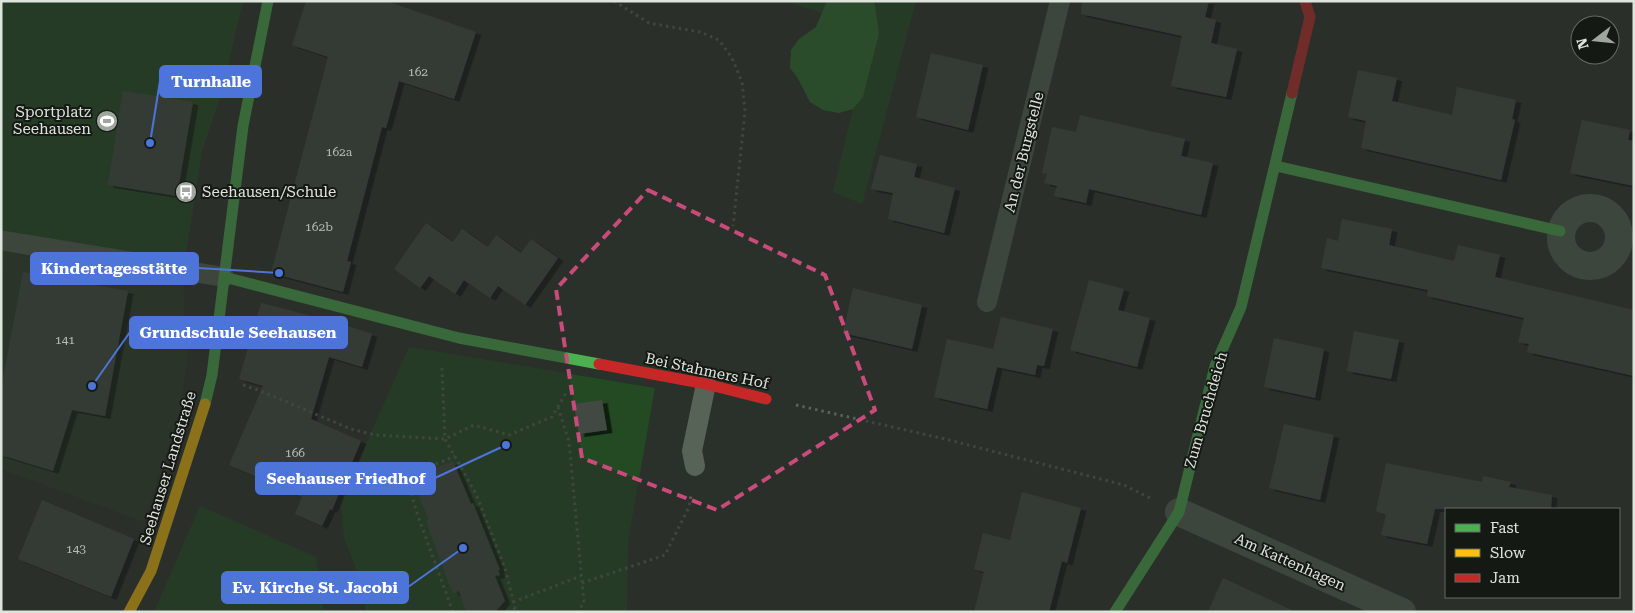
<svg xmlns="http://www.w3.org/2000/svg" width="1635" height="613" viewBox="0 0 1635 613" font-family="'Roboto Serif',serif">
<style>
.built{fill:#2a3a29}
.green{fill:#234a23}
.water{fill:#2c6f2c}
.building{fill:#434843;filter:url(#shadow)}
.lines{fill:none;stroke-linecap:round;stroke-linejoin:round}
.path{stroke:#586257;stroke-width:3;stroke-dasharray:2.5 4;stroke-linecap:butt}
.lane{stroke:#566356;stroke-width:20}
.street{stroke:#566356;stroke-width:28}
.fast{stroke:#4caf50;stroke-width:11}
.slow{stroke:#ffc107;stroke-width:11}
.jam{stroke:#c62828;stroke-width:11}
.marked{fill:none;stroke:#c94b7c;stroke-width:4;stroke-dasharray:10 6;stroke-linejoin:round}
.labels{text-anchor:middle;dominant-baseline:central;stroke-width:4;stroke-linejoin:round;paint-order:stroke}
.number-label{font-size:12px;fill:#b7beb6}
.poi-label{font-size:15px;fill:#dee5dd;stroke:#141913;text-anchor:end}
.street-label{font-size:15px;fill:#dee5dd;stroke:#141913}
.leader{fill:none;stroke:#4d74d9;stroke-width:2}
.callout-dot{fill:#4d74d9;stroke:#141913;stroke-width:2}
.callout{fill:#4d74d9;stroke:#4d74d9;stroke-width:2}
.callout-label{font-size:16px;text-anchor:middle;font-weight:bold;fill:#fff}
</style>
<defs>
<filter id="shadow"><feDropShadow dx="5.5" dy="3" stdDeviation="0" flood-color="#0009"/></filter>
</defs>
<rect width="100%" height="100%" fill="#2a302a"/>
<!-- built -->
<path class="built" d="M7 242 183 274 187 362 180 411 144 522 1 469V281Z"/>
<!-- green -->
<path class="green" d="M1 1H243L222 91 202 151 183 274 7 243 1 281Z
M784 1H827L823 13Z
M873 1H916L862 204 833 192 853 109 863 97 879 34 875 5Z
M409 347 655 388 628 542 627 612H366L358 574 344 537 341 501Z
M200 506 316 557 324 612H154Z"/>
<!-- water -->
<path class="water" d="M827 1H873L875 5 879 34 863 97 853 109 839 113 823 110 810 102 797 77 790 68 791 50 799 39 816 27Z"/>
<!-- building -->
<path class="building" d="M306 1H386L476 32 454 99 399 81 386 128 382 127 347 261 351 262 343 292 271 273 328 57 292 45Z
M1082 1H1209L1205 17 1216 20 1211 43 1237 49 1226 97 1171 86 1182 36 1081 14Z
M931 53 983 65 968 130 916 117Z
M1358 70 1397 78 1392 101 1452 115 1457 87 1516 100 1512 119 1515 120 1501 180 1361 148 1366 121 1348 117Z
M123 91 193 102 177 196 108 185Z
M1080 115 1185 139 1181 156 1213 163 1201 215 1089 189 1086 203 1054 196 1057 186 1044 183 1047 174 1042 173 1052 127 1076 132Z
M1582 120 1630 130 1628 140 1634 141V186L1570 173Z
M880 155 917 164 914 177 955 188 944 233 888 219 893 193 871 189Z
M1342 219 1392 229 1389 245 1454 261 1458 245 1500 255 1495 277 1634 310V376L1527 352 1529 344 1518 342 1524 318 1427 296 1428 290 1321 268 1327 238 1338 241Z
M426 223 453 242 462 229 488 247 496 235 521 253 531 239 558 258 525 305 498 286 490 298 464 280 455 294 429 276 420 288 394 269Z
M23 272 128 291 105 416 72 410 53 471 1 455V389Z
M1089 280 1124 289 1118 310 1150 318 1137 367 1070 350Z
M853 288 922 305 912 349 843 333Z
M261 303 335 322 372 334 362 367 329 357 311 419 361 441 332 510 330 509 322 526 295 514 302 497 229 465 263 386 239 379Z
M1001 317 1053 329 1044 366 1037 365 1035 375 997 367 987 409 934 397 947 339 993 349Z
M1354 331 1399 340 1391 379 1347 371Z
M1274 338 1324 349 1315 398 1264 387Z
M602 400 607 430 579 434 574 404Z
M1284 424 1334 435 1320 500 1269 488Z
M453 461 471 504 473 503 500 570H498L500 575 495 576 505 601 495 612H466L459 591 453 593 452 588 451 589 426 521 429 520 411 478Z
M1386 463 1482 482 1483 476 1511 482 1509 487 1552 495 1551 509H1435L1427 544 1381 535 1386 515 1376 511Z
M1022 492 1081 508 1067 563 1062 561 1049 612H974L984 572 974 569 983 533 1010 540Z
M42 500 134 539 111 597 18 559Z
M1223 578 1296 612H1208Z"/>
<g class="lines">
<!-- path -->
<path class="path" d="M614 1 649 23 700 32 719 40 732 58 742 82 745 111 733 226
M442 368 445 439 476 494 505 568 516 612
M243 385 258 390 351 429 375 435 445 439 474 425 509 435 552 417 567 391
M796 405 945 439 1124 485 1150 498
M558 407 569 442 584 603 577 612
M582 583 665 555 689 507 691 495
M513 602 581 576
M453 612 419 519 406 477 455 456
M507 612 515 609"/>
<!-- lane -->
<path class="lane" d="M5 241 224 277
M987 302 1060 1
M695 466 692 451 706 384"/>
<!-- street -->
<path class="street" d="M1561 237a29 29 0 1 1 58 0a29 29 0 1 1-58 0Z
M1179 512 1402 612"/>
<!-- fast -->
<path class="fast" d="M1276 166 1560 231
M224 277 459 338 599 364
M205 404 212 375 243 126 268 1
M1115 612 1179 512 1215 366 1241 307 1292 93"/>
<!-- slow -->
<path class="slow" d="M129 612 151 571 205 404"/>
<!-- jam -->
<path class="jam" d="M1292 93 1310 17 1305 1
M599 364 706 384 766 399"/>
</g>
<!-- marked area -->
<path d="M0 0H1635V613H0ZM648 190 825 275 875 410 717 510 582 458 556 289Z" fill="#2a302a" fill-opacity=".55" fill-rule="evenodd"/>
<path class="marked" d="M648 190 825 275 875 410 717 510 582 458 556 289Z"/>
<!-- icons -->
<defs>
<g id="stadium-disc" transform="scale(1.125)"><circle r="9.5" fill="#9fa69e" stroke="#141913"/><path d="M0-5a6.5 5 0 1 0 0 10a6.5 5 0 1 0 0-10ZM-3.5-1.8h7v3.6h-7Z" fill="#fff"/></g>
<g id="bus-disc" transform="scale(1.125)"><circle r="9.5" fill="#9fa69e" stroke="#141913"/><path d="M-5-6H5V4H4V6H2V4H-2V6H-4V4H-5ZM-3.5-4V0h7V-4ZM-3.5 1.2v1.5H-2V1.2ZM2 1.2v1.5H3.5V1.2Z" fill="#fff"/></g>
</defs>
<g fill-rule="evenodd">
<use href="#stadium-disc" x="107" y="121"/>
<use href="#bus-disc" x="186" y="192"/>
</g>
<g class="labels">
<!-- number labels -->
<g class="number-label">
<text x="418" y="72">162</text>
<text x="339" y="152">162a</text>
<text x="319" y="227">162b</text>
<text x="65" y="340">141</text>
<text x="295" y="453">166</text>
<text x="76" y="549">143</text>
</g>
<!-- poi labels -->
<g class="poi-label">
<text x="91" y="112">Sportplatz<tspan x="91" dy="17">Seehausen</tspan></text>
<text x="202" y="192" text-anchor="start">Seehausen/Schule</text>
</g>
<!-- street labels -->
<g class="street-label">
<text transform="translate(1024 152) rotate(-76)">An der Burgstelle</text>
<text transform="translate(707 371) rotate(12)">Bei Stahmers Hof</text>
<text transform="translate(1206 410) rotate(-74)">Zum Bruchdeich</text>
<text transform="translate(168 468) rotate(-73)">Seehauser Landstraße</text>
<text transform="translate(1290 562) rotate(24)">Am Kattenhagen</text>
</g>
</g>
<!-- callouts -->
<path class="leader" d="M150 143L160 81M279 273L198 268M92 386L130 332M506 445L435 478M463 548L408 587"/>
<g class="callout-dot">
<circle cx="150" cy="143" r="5"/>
<circle cx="279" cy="273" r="5"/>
<circle cx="92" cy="386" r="5"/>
<circle cx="506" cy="445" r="5"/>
<circle cx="463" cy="548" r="5"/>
</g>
<g class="callout">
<rect x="160" y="66" width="101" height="31" rx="5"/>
<rect x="31" y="253" width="167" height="31" rx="5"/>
<rect x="130" y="317" width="217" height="31" rx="5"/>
<rect x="256" y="463" width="179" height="31" rx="5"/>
<rect x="222" y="572" width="186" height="31" rx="5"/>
</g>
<g class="callout-label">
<text x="211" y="87">Turnhalle</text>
<text x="114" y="274">Kindertagesstätte</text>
<text x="238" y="338">Grundschule Seehausen</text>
<text x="346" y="484">Seehauser Friedhof</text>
<text x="315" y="593">Ev. Kirche St. Jacobi</text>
</g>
<!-- border -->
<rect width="1635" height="613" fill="none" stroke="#dee5dd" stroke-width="5"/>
<!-- legend -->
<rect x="1445" y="508" width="175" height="90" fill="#141913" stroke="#656b64"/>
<rect x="1455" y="524" width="25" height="8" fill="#4caf50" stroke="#656b64"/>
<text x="1490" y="533" font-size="15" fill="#dee5dd">Fast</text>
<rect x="1455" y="549" width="25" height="8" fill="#ffc107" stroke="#656b64"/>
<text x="1490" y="558" font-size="15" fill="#dee5dd">Slow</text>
<rect x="1455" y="574" width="25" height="8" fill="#c62828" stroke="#656b64"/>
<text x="1490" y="583" font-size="15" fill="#dee5dd">Jam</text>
<!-- north arrow -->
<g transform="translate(1595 40) rotate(254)"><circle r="24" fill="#141913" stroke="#656b64"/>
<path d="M0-4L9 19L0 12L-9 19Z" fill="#9fa69e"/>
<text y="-8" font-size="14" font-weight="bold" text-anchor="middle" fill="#dee5dd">N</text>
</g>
</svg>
